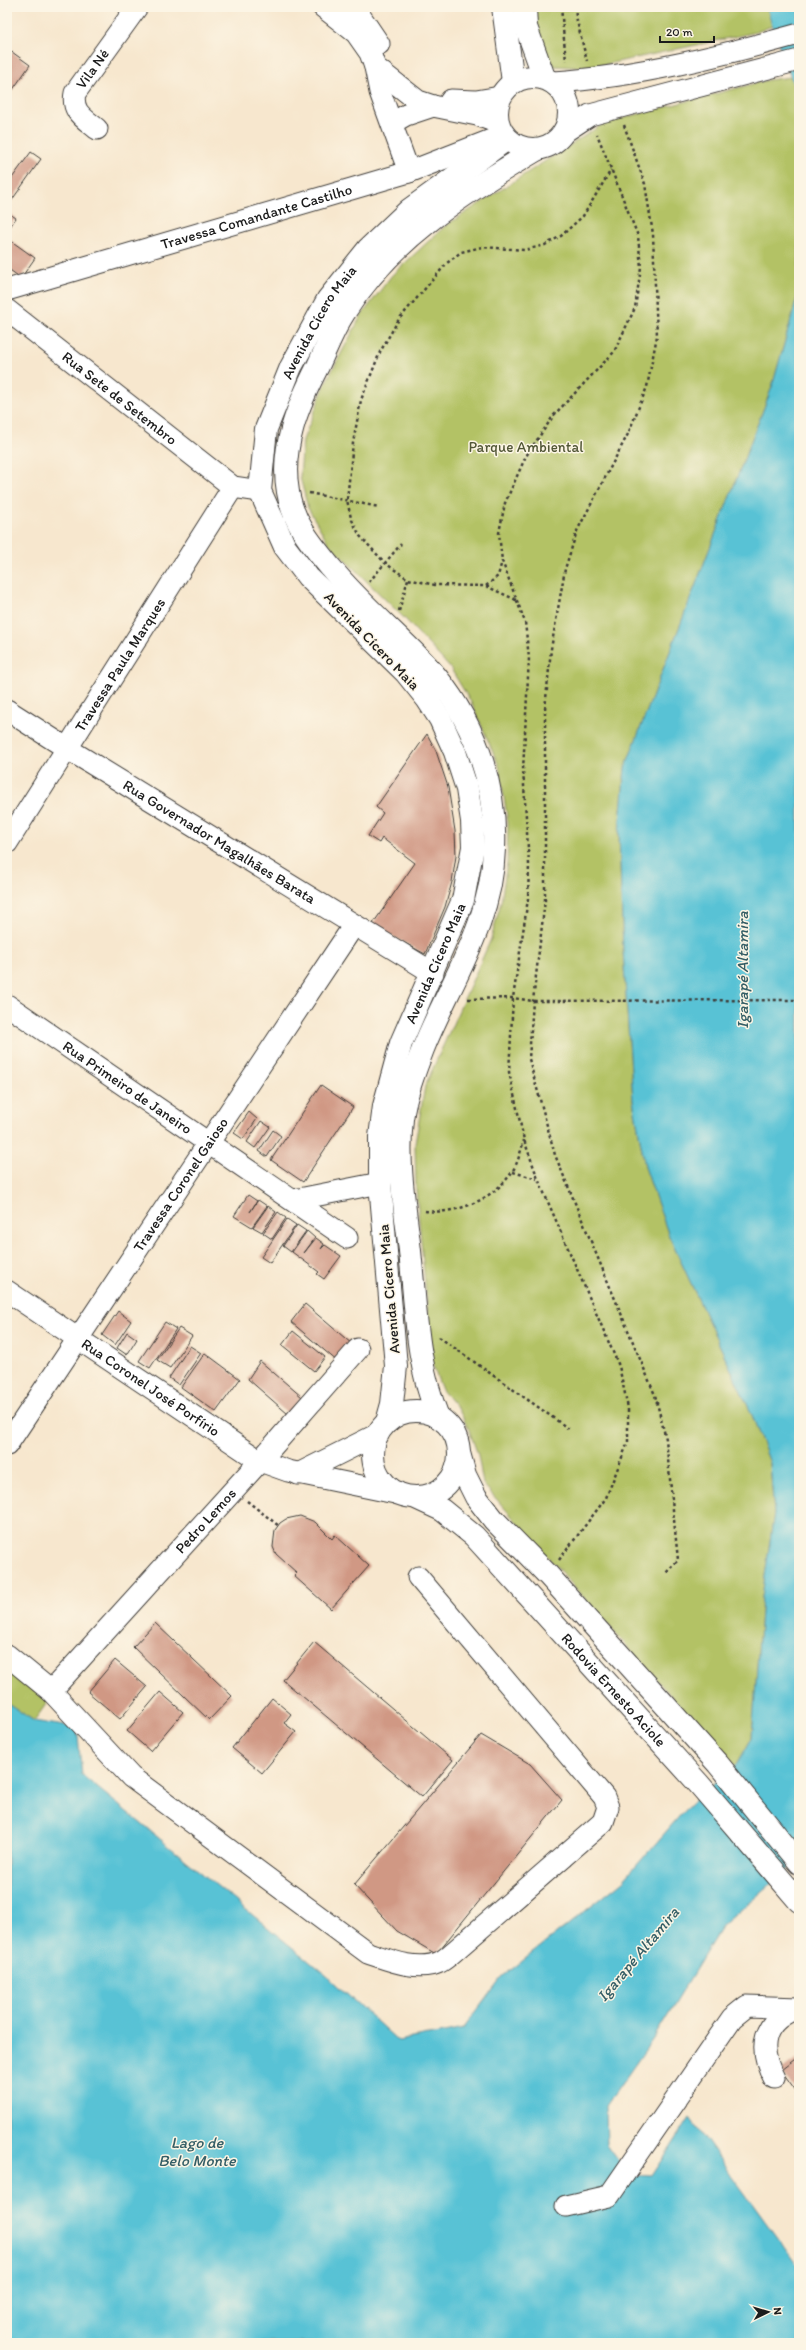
<svg xmlns="http://www.w3.org/2000/svg" width="806" height="2350" viewBox="0 0 806 2350" font-family="Itim,sans-serif">
<style>
.green{fill:#b3c265;stroke:#686f40}
.water{fill:#59c2d5;stroke:#3a6f78}
.building{fill:#d09884}
.lines{fill:none;stroke-linecap:round;stroke-linejoin:round}
.minor-casing{stroke:#3d3a37;stroke-width:23}
.major-casing{stroke:#3d3a37;stroke-width:24}
.path{stroke:#3d3a37;stroke-width:2.5;stroke-dasharray:3 3;stroke-linecap:butt}
.minor{stroke:#fff;stroke-width:21}
.major{stroke:#fff;stroke-width:22}
.labels{text-anchor:middle;dominant-baseline:central;stroke-width:3;stroke-linejoin:round;paint-order:stroke}
.street-label{font-size:15px;fill:#1c1c1c;stroke:#fcf5e5}
.park-label{font-size:15px;fill:#515636;stroke:#fcf5e5}
.water-label{font-size:16px;font-style:italic;fill:#345e66;stroke:#fcf5e5}
</style>
<rect width="100%" height="100%" fill="#fcf5e5"/>
<filter id="ink" filterUnits="userSpaceOnUse"><feTurbulence type="fractalNoise" baseFrequency=".025" numOctaves="2"/><feDisplacementMap in="SourceGraphic" scale="8" xChannelSelector="R" yChannelSelector="G"/><feConvolveMatrix kernelMatrix="1 2 1 2 8 2 1 2 1" color-interpolation-filters="sRGB"/></filter>
<filter id="wash" filterUnits="userSpaceOnUse"><feTurbulence type="fractalNoise" baseFrequency=".012" numOctaves="4" result="noise"/><feDisplacementMap in="SourceGraphic" scale="16" xChannelSelector="R" yChannelSelector="G"/><feGaussianBlur stdDeviation="0.9" result="paint"/><feColorMatrix in="noise" values="0 0 0 0 0 0 0 0 0 0 0 0 0 0 0 0 0 1.4 0 .05"/><feComposite in="paint" operator="in"/></filter>
<g filter="url(#wash)">
<rect width="100%" height="100%" fill="#f7e7ce"/>
<!-- green -->
<path class="green" d="M533 7H767L772 26 757 32 589 68 554 66C541 47 535 30 533 7Z
M791 77 799 100V291L772 387 625 768 619 832 623 951 633 1100 645 1167 669 1236 752 1415 770 1463 774 1513 762 1597 752 1738 736 1766 725 1757 483 1484 478 1455 469 1430 459 1410 442 1390 433 1366 416 1189 415 1144 425 1086 491 939 501 902 507 863 508 823 499 766 472 704 451 669 407 621 329 544 308 508 300 477 303 440 326 382 361 316 392 275 445 226 604 123 768 80Z
M7 1669 49 1700 34 1721 7 1703Z"/>
<!-- water -->
<path class="water" d="M767 7H799V100L772 26Z
M799 291V1860L722 1926 655 2036 606 2106 607 2145 629 2175 652 2176 690 2118 799 2268V2343H7V1703L34 1721 77 1728 82 1775 327 1976 398 2041 464 2028 501 1978 623 1881 690 1804 736 1766 752 1738 762 1597 774 1513 770 1463 752 1415 669 1236 645 1167 633 1100 623 951 619 832 625 768 772 387Z"/>
<g id="blocks">
<!-- building -->
<path class="building" d="M12 52 30 65 7 98V60Z
M31 152 41 159 7 207V185Z
M7 212 16 218 7 231Z
M7 238 35 258 21 278 7 268Z
M427 734 436 751 448 787 455 831 456 856 452 882 445 907 425 954 372 925 415 863 382 838 379 843 368 836 383 813 376 807Z
M321 1085 353 1107 303 1182 271 1160Z
M249 1112 257 1119 243 1139 234 1133Z
M261 1121 270 1127 255 1148 247 1142Z
M273 1130 281 1136 267 1157 259 1151Z
M248 1195 257 1201 250 1212 258 1200 267 1206 252 1227 234 1216Z
M268 1206 276 1212 262 1232 253 1227Z
M278 1212 286 1218 272 1239 263 1233Z
M287 1219 296 1225 270 1263 261 1257Z
M297 1225 306 1231 291 1252 283 1246Z
M307 1231 315 1238 304 1253 316 1238 324 1244 321 1249 325 1245 341 1256 324 1279 317 1274 319 1272 292 1252Z
M305 1304 352 1344 338 1362 291 1322Z
M118 1311 131 1321 115 1345 102 1335Z
M165 1322 176 1329 150 1368 139 1361Z
M179 1328 192 1336 170 1368 157 1360Z
M293 1331 325 1357 314 1371 282 1345Z
M127 1332 137 1339 127 1355 117 1348Z
M190 1346 201 1353 179 1385 169 1378Z
M205 1353 240 1379 216 1412 181 1387Z
M260 1361 302 1397 288 1414 248 1379Z
M300 1516 315 1522 332 1539 335 1535 369 1566 331 1609 294 1576 297 1573 276 1554 273 1547 275 1530 280 1523 286 1519Z
M155 1623 232 1696 209 1720 133 1647Z
M314 1642 453 1760 422 1797 283 1680Z
M115 1660 147 1687 120 1719 88 1692Z
M160 1692 183 1712 150 1751 127 1731Z
M272 1698 291 1714 284 1723 296 1732 262 1773 232 1748Z
M481 1735 530 1764 562 1800 436 1954 397 1931 354 1885Z
M799 2056V2095L781 2070Z"/>
</g>
</g>
<g filter="url(#ink)">
<use href="#blocks" fill-opacity="0" stroke="#3d3a37" stroke-width="1"/>
<g class="lines">
<!-- minor casing -->
<g class="minor-casing">
<g id="minor">
<path d="M323 7 356 33 370 53 375 67 418 101 433 106 477 115 498 123"/>
<path d="M354 7 379 44"/>
<path d="M375 67 380 92 409 172"/>
<path d="M554 82C636 77 719 56 799 34"/>
<path d="M451 100 476 101 500 97"/>
<path d="M392 123 406 115 433 106"/>
<path id="s1" d="M97 129C84 118 71 112 75 93L137 7"/>
<path d="M564 132 590 115 799 60"/>
<path id="s2" d="M7 290 409 172 504 135"/>
<path id="s3" d="M7 310 233 487 260 491"/>
<path id="s4" d="M7 710 68 749 433 973"/>
<path id="s5" d="M7 843 233 487"/>
<path id="s6" d="M7 1005 347 1238"/>
<path d="M294 1200 380 1183"/>
<path id="s7" d="M7 1291 260 1461 288 1471 400 1494"/>
<path id="s8" d="M7 1445 354 925"/>
<path d="M298 1474 378 1434"/>
<path d="M7 1655 51 1691 131 1777 368 1953C389 1960 418 1972 440 1962 446 1959 452 1953 458 1948L603 1822 608 1807 604 1797 418 1577"/>
<path id="s9" d="M51 1691 260 1461 358 1349"/>
<path d="M774 2078C757 2047 763 2020 798 2008"/>
<path d="M566 2206 609 2196 732 2018 747 2006 798 2008"/>
</g>
</g>
<!-- major casing -->
<g class="major-casing">
<g id="major">
<path d="M503 7 513 82"/>
<path d="M525 7 526 27 544 77"/>
<circle cx="533" cy="113" r="36"/>
<circle cx="416" cy="1454" r="43"/>
<path d="M438 1417C416 1363 416 1308 410 1251 405 1208 397 1163 402 1119 405 1096 415 1070 423 1049 450 982 492 924 494 849 497 783 473 717 428 667 397 633 360 604 331 568 312 545 293 523 288 492 280 448 298 405 318 366 326 349 333 330 344 313 390 240 465 192 538 149"/>
<path id="s10" d="M387 1422 392 1404 396 1366 380 1183V1137L384 1106 401 1043 463 900 473 847 472 821 467 789 455 752 440 719 427 699 406 673 308 577 285 547 260 491 266 429 291 367 328 299 368 249 409 210 507 139"/>
<path d="M459 1453 465 1475 476 1497 494 1520 548 1575 718 1764 799 1863"/>
<path id="s11" d="M414 1497 442 1510 474 1536 698 1783 799 1901"/>
</g>
</g>
<!-- path -->
<path class="path" d="M561 7 566 61
M575 7 576 17 587 61
M624 125 645 184 653 234 657 336 647 387 628 434 577 531 565 569 551 649 545 709V900L533 1001 529 1059 555 1155 655 1395 666 1439 678 1560 665 1574
M309 493 379 507
M369 582 401 544
M486 586 498 576 502 561
M516 600 486 586 435 585 408 579 385 563 360 536 351 518 347 500 353 443 361 400 380 352 399 319 447 263 461 252 482 247 525 250 545 245 561 236 583 216 611 170
M399 611 408 579
M468 999 513 998 533 1001 799 1000
M513 1172 537 1179
M425 1211C457 1215 494 1199 512 1172 518 1163 521 1150 524 1140
M439 1337 569 1429
M247 1501 279 1526
M559 1560 606 1498 628 1442V1408L619 1366 538 1179 524 1140 509 1072 513 998 528 899 529 864 523 770 529 658 525 622 502 561 499 533 505 503 526 456 554 415 614 352 635 308 641 267 638 236 597 134"/>
<!-- minor -->
<use href="#minor" class="minor"/>
<!-- major -->
<use href="#major" class="major"/>
</g>
</g>
<g class="labels">
<!-- street labels -->
<g class="street-label">
<text stroke="none"><textPath href="#s1" startOffset="75">Vila Né</textPath></text>
<text stroke="none"><textPath href="#s2" startOffset="260">Travessa Comandante Castilho</textPath></text>
<text stroke="none"><textPath href="#s10" startOffset="1202">Avenida Cícero Maia</textPath></text>
<text stroke="none"><textPath href="#s3" startOffset="143">Rua Sete de Setembro</textPath></text>
<text transform="translate(372 641) rotate(46)">Avenida Cícero Maia</text>
<text stroke="none"><textPath href="#s5" startOffset="211">Travessa Paula Marques</textPath></text>
<text stroke="none"><textPath href="#s4" startOffset="250">Rua Governador Magalhães Barata</textPath></text>
<text stroke="none"><textPath href="#s10" startOffset="470">Avenida Cícero Maia</textPath></text>
<text stroke="none"><textPath href="#s6" startOffset="146">Rua Primeiro de Janeiro</textPath></text>
<text stroke="none"><textPath href="#s8" startOffset="313">Travessa Coronel Gaioso</textPath></text>
<text transform="translate(389 1289) rotate(-95)">Avenida Cícero Maia</text>
<text stroke="none"><textPath href="#s7" startOffset="173">Rua Coronel José Porfírio</textPath></text>
<text stroke="none"><textPath href="#s9" startOffset="230">Pedro Lemos</textPath></text>
<text stroke="none"><textPath href="#s11" startOffset="280">Rodovia Ernesto Aciole</textPath></text>
</g>
<!-- park labels -->
<g class="park-label">
<text x="526" y="447">Parque Ambiental</text>
</g>
<!-- water labels -->
<g class="water-label">
<text transform="translate(742 970) rotate(-90)">Igarapé Altamira</text>
<text transform="translate(638 1954) rotate(-50)">Igarapé Altamira</text>
<text x="197" y="2142">Lago de<tspan x="197" dy="18">Belo Monte</tspan></text>
</g>
</g>
<!-- margin -->
<rect width="806" height="2350" fill="none" stroke="#fcf5e5" stroke-width="24"/>
<!-- north arrow -->
<g transform="translate(768 2312) rotate(85)" stroke="#fcf5e5" stroke-width="3" paint-order="stroke">
<path d="M0-3L7 15L0 10L-7 15Z" fill="#1c1c1c"/>
<text y="-6" font-size="11" font-weight="bold" text-anchor="middle" fill="#1c1c1c">N</text>
</g>
<!-- scale -->
<path d="M660 36v6h54v-6" fill="none" stroke="#1c1c1c" stroke-width="2"/>
<text x="666" y="36" font-size="12" fill="#1c1c1c" stroke="#fcf5e5" stroke-width="3" paint-order="stroke">20 m</text>
</svg>
